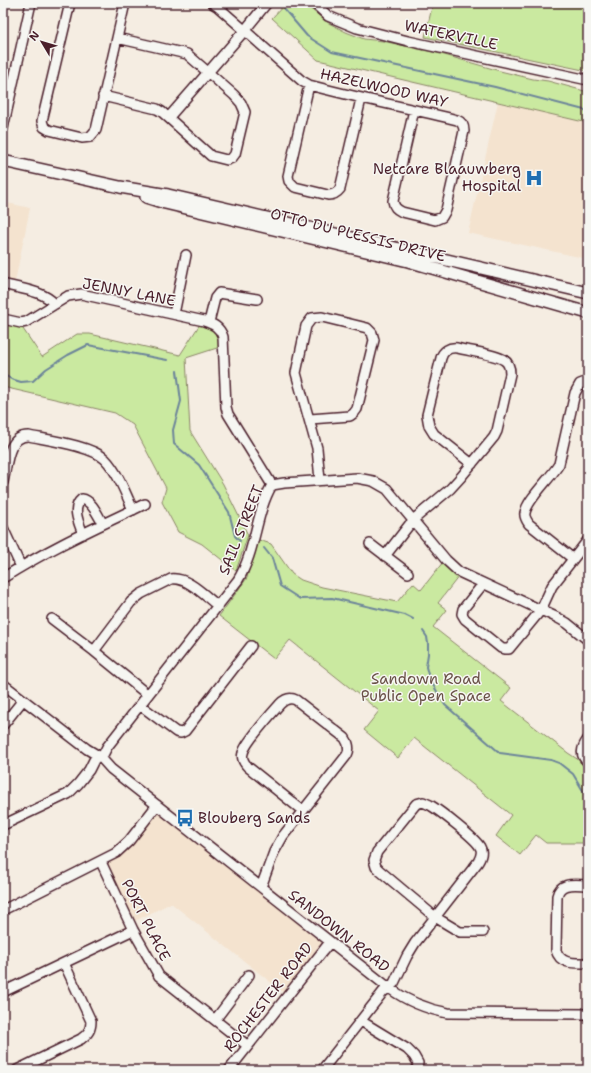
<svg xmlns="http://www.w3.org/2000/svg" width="591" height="1073" viewBox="0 0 591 1073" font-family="'Shantell Sans',sans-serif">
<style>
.built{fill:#f4e3cf}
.green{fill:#cae9a0;stroke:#8a8466}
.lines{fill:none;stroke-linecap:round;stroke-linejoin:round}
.stream{stroke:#6c849a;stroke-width:2}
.minor-casing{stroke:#4a1f2b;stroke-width:12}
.major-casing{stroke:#4a1f2b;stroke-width:14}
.minor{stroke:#f6f6f2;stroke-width:9}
.major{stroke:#f6f6f2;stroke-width:11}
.labels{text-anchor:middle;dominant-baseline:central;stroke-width:3;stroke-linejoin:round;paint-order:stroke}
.street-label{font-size:15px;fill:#4a1f2b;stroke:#f6f6f2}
.poi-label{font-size:15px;fill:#4a1f2b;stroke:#f6f6f2;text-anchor:end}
.park-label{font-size:15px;fill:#6a5248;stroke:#f6f6f2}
</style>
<rect width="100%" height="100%" fill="#f5ede2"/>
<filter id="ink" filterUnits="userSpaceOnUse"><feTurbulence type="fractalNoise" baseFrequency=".025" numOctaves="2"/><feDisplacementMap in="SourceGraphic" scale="8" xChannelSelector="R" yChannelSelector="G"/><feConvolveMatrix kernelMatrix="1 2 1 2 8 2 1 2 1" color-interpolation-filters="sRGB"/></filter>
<g filter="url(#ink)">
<!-- built -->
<path class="built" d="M498 102 588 123V259L468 233Z
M3 202 30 208 15 282 3 279Z
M158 805 331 941 288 996 171 903 131 923 102 862 116 854Z"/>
<!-- green -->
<path class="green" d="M286 3H303L327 22 346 32 364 39 383 41 441 54 500 71 533 79 548 81 588 92V123L318 60 272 18Z
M433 3H588V71L425 37Z
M3 322 21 326 42 357 77 334H90L180 355 200 324 209 326 218 333 220 347 186 358 190 431 223 484 248 535 236 571 202 544 178 532 162 502 166 488 133 425 115 413 3 387Z
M256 539 271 544 292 574 301 580 322 587 397 602 413 583 421 590 443 562 459 576 438 603 447 610 433 627 511 688 501 701 568 753 588 766V843H546L536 835 520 855 496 836 511 815 414 738 398 758 364 730 379 711 290 640 274 659 219 616 247 578Z"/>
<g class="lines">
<!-- stream -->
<path class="stream" d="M284 9 307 36 332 52 495 87 588 111
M177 371 181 401 173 430 174 444 199 465 229 512 235 536 240 541
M3 374 11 379 21 382 33 381 46 369 68 355 88 345 167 360
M264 548 272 558 280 586 300 599 332 598 405 615 413 619
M423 631 427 637 428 644V654L426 667 429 678 445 705 500 753 551 760 559 763 573 774 588 799"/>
<!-- minor casing -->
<g class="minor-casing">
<path id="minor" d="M70 3 42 121 44 127 49 130 82 138 90 137 96 130 125 3
M212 3 217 6 302 81 309 85C358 98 408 108 457 120 462 122 464 126 464 131L446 210 442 217 435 220 402 212C396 209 394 207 393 201L414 110
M314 3 328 16 357 28 408 41 588 80
M309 85 288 176 289 181 295 187 328 195C334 195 337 193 340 189L361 99
M103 96 157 109 162 112 211 156 227 160 232 158 235 154 245 112 241 103 234 95 187 54 117 38
M169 117 245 30 267 3
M3 128 31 3
M3 284C20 289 42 290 55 304
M174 314 186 255
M3 319 21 323 26 322 68 296 81 294 204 321C213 324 220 327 223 337L226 407 228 414 272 485
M209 322 215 298 219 293 257 299
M310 419 350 416 354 413 357 409 374 340 372 333 367 328 322 317 312 318 306 326 296 373 317 448 320 480
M3 482C7 466 7 435 29 436 48 440 92 446 105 459 117 471 126 494 133 510
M3 528 21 567
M83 534C79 523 71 508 82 499 92 500 98 516 103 524
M370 544 408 573
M385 556 413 520 450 489 461 477 494 437 497 431 510 374C510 368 509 363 504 360 495 354 468 351 457 348 449 347 443 351 441 358L427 415 429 426 434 434 472 464
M572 558 529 524C527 521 524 517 525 513 527 499 552 477 559 464L575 393 580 384 588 381
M3 578C48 549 97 527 145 504
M483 584 463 609 462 614 465 619 501 648 505 649H509L541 610 552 586 588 540
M52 619 94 651
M3 684 87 749 97 755
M148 695 94 651 131 602 141 594 171 579C188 577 205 596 218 606
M140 705 176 732 181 733 185 731 251 646
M3 725 23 700
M588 739C582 747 579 755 588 762
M102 757 107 747 238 580C256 551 255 514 272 485L284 483 357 478 373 481 387 489 446 560 459 572 558 618 567 623 588 640
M102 759 111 769 389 988C407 1001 426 1009 448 1013L588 1014
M3 825 68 794 78 784 89 770 94 760
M101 862 133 930 159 976 248 1046
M588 885C576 885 560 881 557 896L556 950C560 965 575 963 588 963
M261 887 274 852 283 836 347 755C350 749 349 744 345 738L296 700C290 697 285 699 280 704 272 713 245 743 243 753 241 759 244 763 248 767L303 811
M3 910 116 853 129 841 157 805
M3 992 133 930
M215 1020 249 975
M361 1021 407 1049 414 1056 418 1063 417 1070
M17 1070 81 1039C88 1034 91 1030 91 1021L64 963
M229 1070 330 942
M322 1070 383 992 394 983 407 956 415 943 478 862C481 857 483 852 480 847 475 838 440 811 430 805L423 802 416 804 377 852 374 860 376 867 379 870 435 917 460 932H483"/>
</g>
<!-- major casing -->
<g class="major-casing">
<path id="major" d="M3 161 120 187 168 195 588 293
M146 197 165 203 408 261 588 313"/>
</g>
<!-- minor -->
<use href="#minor" class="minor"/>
<!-- major -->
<use href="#major" class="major"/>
</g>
</g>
<!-- icons -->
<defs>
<g id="hospital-bare" transform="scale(1.38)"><path d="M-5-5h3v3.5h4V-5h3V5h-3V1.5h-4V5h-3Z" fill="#1f6fb2" stroke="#f6f6f2" stroke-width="2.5" paint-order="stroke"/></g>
<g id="bus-bare" transform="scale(1.38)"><path d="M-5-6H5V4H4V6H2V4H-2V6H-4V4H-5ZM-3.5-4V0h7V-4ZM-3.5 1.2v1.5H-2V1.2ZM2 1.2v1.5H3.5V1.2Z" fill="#1f6fb2" stroke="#f6f6f2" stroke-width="2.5" paint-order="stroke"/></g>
</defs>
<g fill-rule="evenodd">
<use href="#hospital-bare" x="534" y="178"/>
<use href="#bus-bare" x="185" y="818"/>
</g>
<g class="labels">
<!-- street labels -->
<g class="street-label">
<text transform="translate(451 35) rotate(12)">WATERVILLE</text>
<text transform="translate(384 88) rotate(13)">HAZELWOOD WAY</text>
<text transform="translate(358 235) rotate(14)">OTTO DU PLESSIS DRIVE</text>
<text transform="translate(129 292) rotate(11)">JENNY LANE</text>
<text transform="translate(241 530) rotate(-68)">SAIL STREET</text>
<text transform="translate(146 920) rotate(63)">PORT PLACE</text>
<text transform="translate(339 931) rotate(38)">SANDOWN ROAD</text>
<text transform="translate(268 997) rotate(-52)">ROCHESTER ROAD</text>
</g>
<!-- poi labels -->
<g class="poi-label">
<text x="521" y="169">Netcare Blaauwberg<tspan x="521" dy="17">Hospital</tspan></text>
<text x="198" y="818" text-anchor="start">Blouberg Sands</text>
</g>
<!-- park labels -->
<g class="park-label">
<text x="426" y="679">Sandown Road<tspan x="426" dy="17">Public Open Space</tspan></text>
</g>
</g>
<!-- margin -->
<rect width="591" height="1073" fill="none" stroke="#f6f6f2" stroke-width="16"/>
<rect x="8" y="8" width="575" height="1057" fill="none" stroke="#4a1f2b" stroke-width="1.5" filter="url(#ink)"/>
<!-- north arrow -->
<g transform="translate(42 42) rotate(308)" stroke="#f6f6f2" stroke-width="3" paint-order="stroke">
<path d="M0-3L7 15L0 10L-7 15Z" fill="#4a1f2b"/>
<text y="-6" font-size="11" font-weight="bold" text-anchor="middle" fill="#4a1f2b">N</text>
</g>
</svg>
